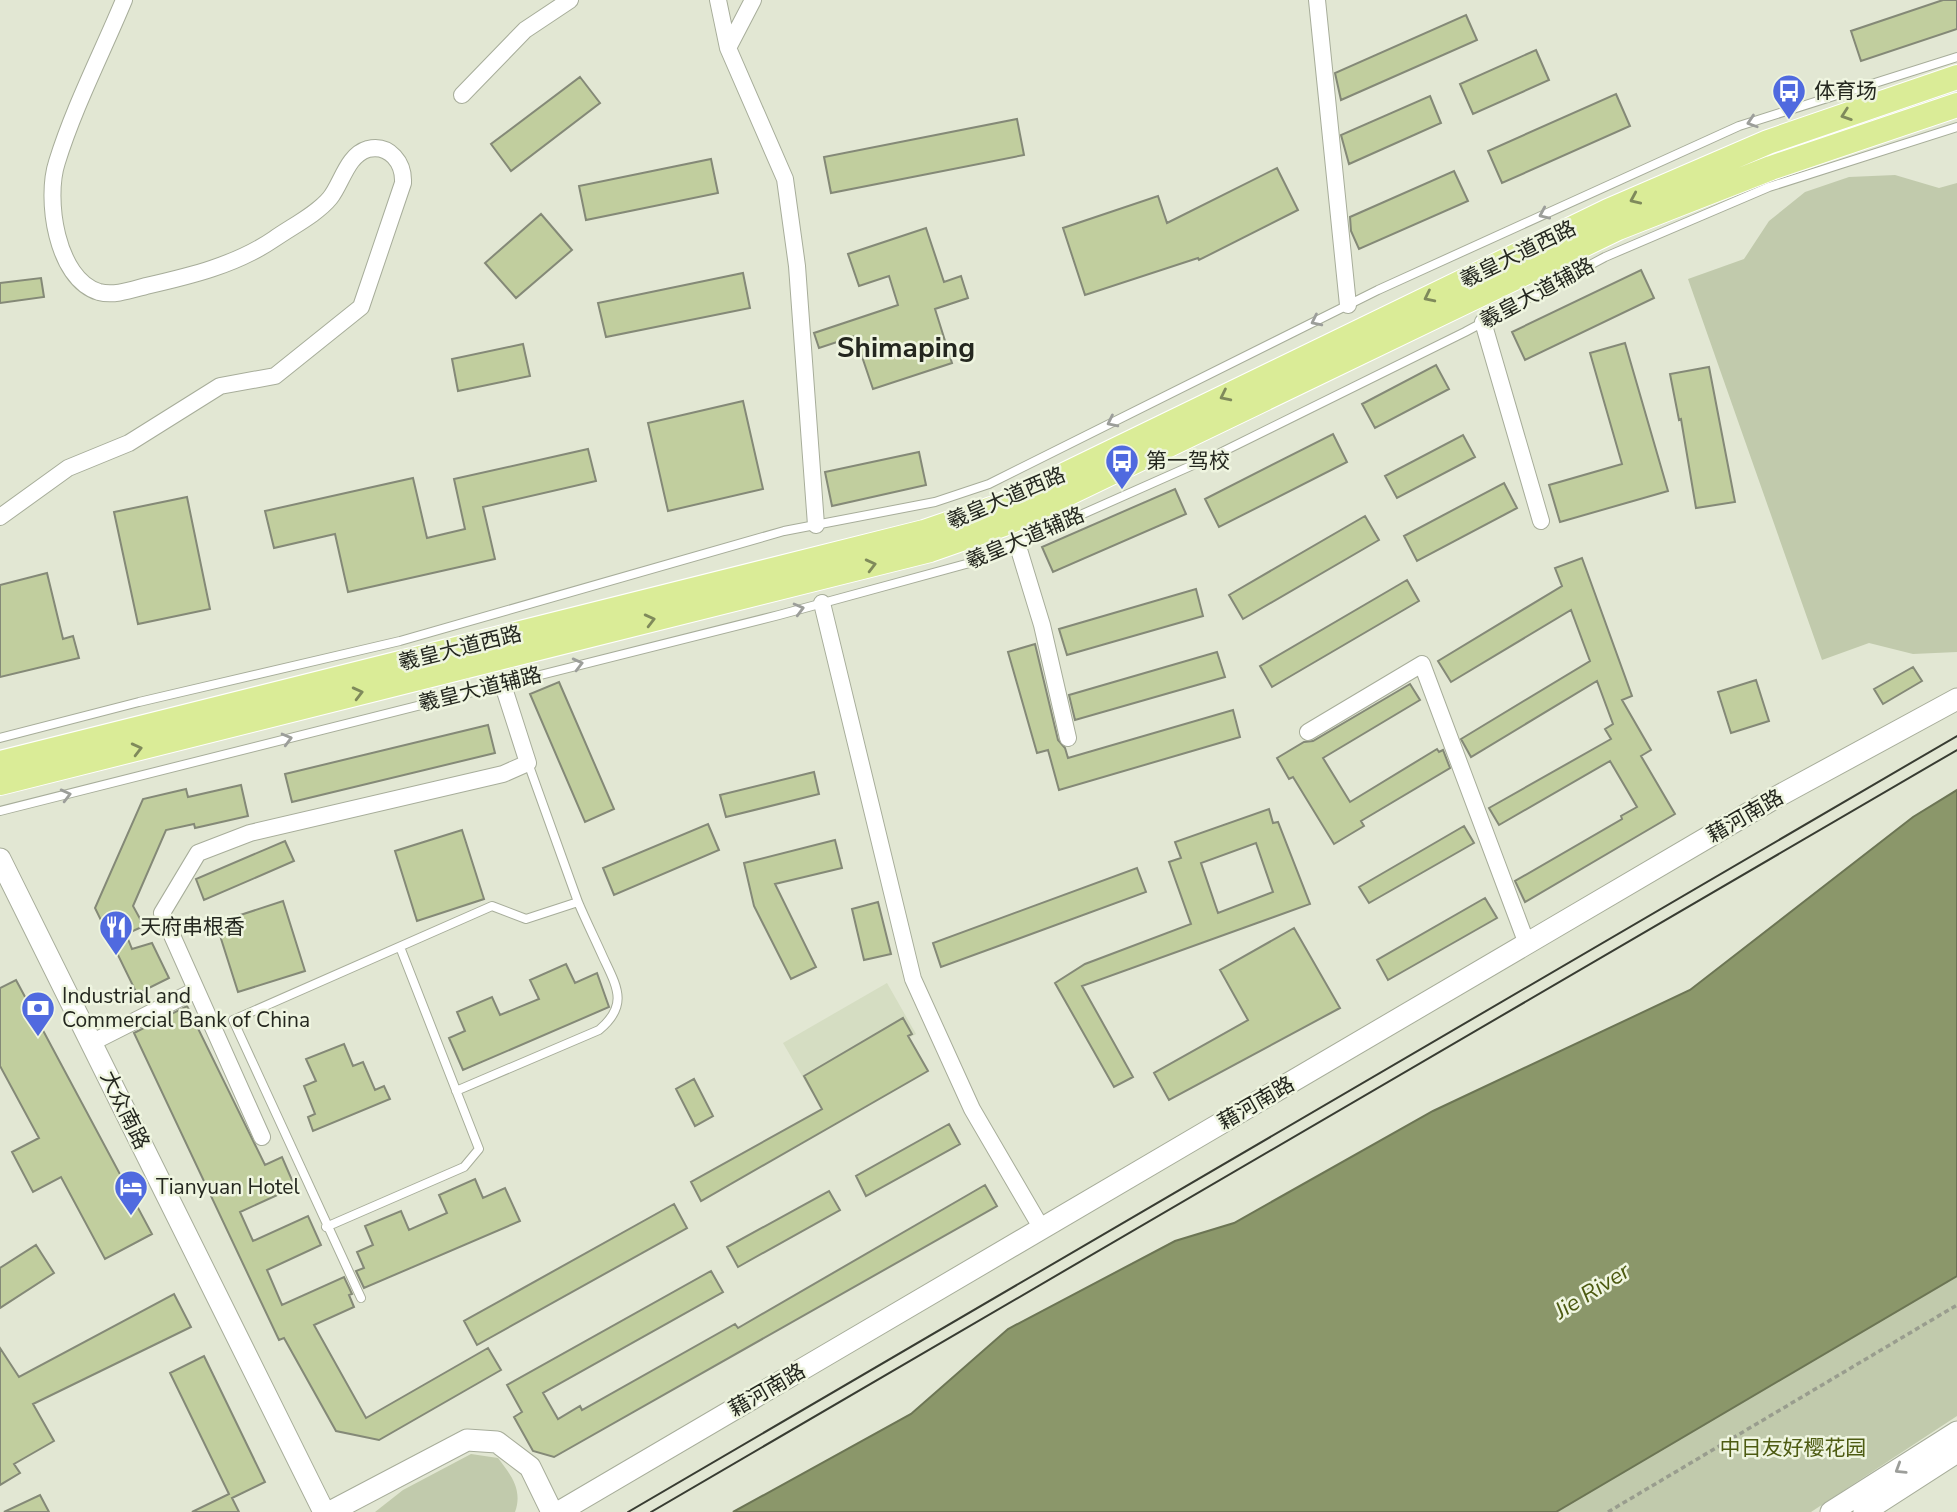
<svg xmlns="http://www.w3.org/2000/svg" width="1957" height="1512" viewBox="0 0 1957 1512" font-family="'Nunito Sans','Noto Sans SC',sans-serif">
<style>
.built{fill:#d5ddc2}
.green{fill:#c1caac}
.water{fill:#8b976a;stroke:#6c7554;stroke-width:2}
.building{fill:#c1ce9e;stroke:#848977;stroke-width:2;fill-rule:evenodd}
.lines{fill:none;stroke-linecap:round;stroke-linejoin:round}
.service-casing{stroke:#a7ad9a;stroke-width:10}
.minor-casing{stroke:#a7ad9a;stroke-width:18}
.secondary-casing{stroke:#a7ad9a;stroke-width:23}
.primary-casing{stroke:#fff;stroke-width:26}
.path{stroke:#999d8e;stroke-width:3.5;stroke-dasharray:5 3.5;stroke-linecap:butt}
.service{stroke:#fff;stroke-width:8}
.minor{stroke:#fff;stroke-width:16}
.secondary{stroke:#fff;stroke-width:21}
.primary{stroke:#daec97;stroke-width:24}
.tram{stroke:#383c32;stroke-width:2}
.oneway{stroke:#7f8a5b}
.oneway2{stroke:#9c9e9a}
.labels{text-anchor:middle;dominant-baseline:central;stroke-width:5;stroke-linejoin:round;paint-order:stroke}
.poi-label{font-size:21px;fill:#24271f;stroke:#eff5e0;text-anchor:start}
.street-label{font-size:21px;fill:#24271f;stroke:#eff5e0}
.park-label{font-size:21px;fill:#4d5b12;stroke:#eff5e0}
.water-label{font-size:23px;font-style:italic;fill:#4c5a11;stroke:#eff5e0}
.district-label{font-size:28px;font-weight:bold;fill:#24271f;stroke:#eff5e0}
</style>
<rect width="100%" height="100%" fill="#e2e7d3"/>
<!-- built -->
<path class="built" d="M887 983 916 1034 812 1093 783 1043Z"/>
<!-- green -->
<path class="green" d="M1895 175 1939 188 1957 183V652L1913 654 1869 643 1822 660 1688 279 1744 259 1769 221 1805 192 1849 177Z
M1957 1276V1416L1811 1512H1556Z
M471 1454 498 1458C511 1475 523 1490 515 1512H375L403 1490Z"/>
<!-- water -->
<path class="water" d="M1957 790V1276L1556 1512H733L911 1414 1008 1329 1175 1241 1234 1223 1433 1111 1690 990 1913 817Z"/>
<!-- building -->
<path class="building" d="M1943 0H1957V29L1861 61 1851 31Z
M1466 15 1477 40 1341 100 1335 73Z
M1536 50 1549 80 1473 114 1460 84Z
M580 77 600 103 511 171 491 144Z
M1616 94 1630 126 1502 183 1488 151Z
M1430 96 1441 123 1349 164 1341 135Z
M1017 119 1024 155 831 193 824 157Z
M711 159 718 193 586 220 579 186Z
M1277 168 1298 210 1199 260 1198 258 1085 295 1063 228 1158 196 1167 223Z
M1454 171 1468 201 1359 249 1351 231 1350 217Z
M541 214 572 250 516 298 485 263Z
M926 228 944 282 961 276 968 298 935 309 952 363 873 389 855 336 819 348 814 333 898 305 889 276 859 286 848 254Z
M1641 270 1654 298 1525 360 1512 332Z
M743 273 750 308 606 337 598 303Z
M41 278 44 297 0 303V283Z
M1625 343 1668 491 1560 522 1549 485 1622 464 1590 353Z
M523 344 530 376 458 391 452 359Z
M1436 365 1449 389 1375 428 1362 404Z
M1709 367 1735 502 1696 508 1681 419 1679 420 1670 374Z
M743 401 763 489 668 511 648 423Z
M1333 434 1347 462 1219 527 1205 499Z
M1463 435 1475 457 1397 498 1385 476Z
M588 449 596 481 483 507 495 559 348 592 335 534 274 548 265 511 413 478 427 538 465 529 454 479Z
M919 452 926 485 832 506 825 472Z
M1504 483 1517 508 1417 561 1404 536Z
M1175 489 1186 514 1053 572 1042 547Z
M187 497 210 609 138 624 114 512Z
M1365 516 1379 540 1243 619 1229 595Z
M1582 558 1632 696 1622 700 1651 750 1641 756 1675 814 1525 902 1515 881 1622 819 1621 816 1637 807 1610 761 1499 825 1489 808 1611 739 1605 729 1613 724 1597 681 1471 757 1461 739 1590 661 1571 610 1451 682 1438 661 1562 586 1555 568Z
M47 573 63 639 73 636 79 658 0 677V585Z
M1407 580 1419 601 1272 687 1260 666Z
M1196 589 1203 616 1067 655 1059 629Z
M1035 644 1058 740 1065 748 1068 758 1233 710 1240 737 1059 790 1048 750 1037 753 1008 652Z
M1217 652 1225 677 1075 720 1069 695Z
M1913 667 1922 681 1883 704 1874 689Z
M1756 680 1769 721 1731 733 1718 692Z
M559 682 614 809 585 822 530 694Z
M1410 684 1420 700 1323 758 1350 802 1437 749 1439 752 1443 750 1450 768 1361 821 1364 826 1334 844 1293 777 1289 779 1277 758 1304 742 1313 741Z
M488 725 495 753 292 802 285 774Z
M814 772 819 794 726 817 720 795Z
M241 785 248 816 195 828 194 824 166 830 133 906 144 926 126 934 132 949 152 943 169 978 137 994 95 908 143 799 186 789 188 797Z
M1269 809 1273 823 1278 822 1310 904 1082 986 1133 1077 1114 1087 1055 983 1085 964 1191 924 1169 862 1181 858 1175 842ZM1256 843 1273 892 1218 913 1201 863Z
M708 824 719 850 614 895 603 868Z
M1464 826 1474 843 1369 903 1359 887Z
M462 830 484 899 417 921 395 851Z
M835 840 842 868 775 884 816 967 791 979 754 906 744 863Z
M285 841 294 861 204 900 196 879Z
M1137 868 1146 892 941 967 933 943Z
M1485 898 1497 918 1388 980 1377 960Z
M283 901 305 971 238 992 216 923Z
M878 902 891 954 864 960 852 909Z
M1294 928 1340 1008 1169 1100 1154 1073 1248 1020 1220 970Z
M566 964 575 983 597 973 609 1007 463 1070 449 1038 465 1031 457 1012 492 997 500 1015 539 999 530 980Z
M16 980 152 1234 105 1259 61 1177 33 1192 12 1152 39 1138 0 1066V988Z
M187 1006 265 1165 282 1157 295 1187 240 1212 253 1241 308 1216 321 1245 267 1270 282 1305 344 1277 352 1294 349 1295 354 1307 314 1325 366 1418 488 1348 501 1370 379 1440 336 1431 284 1338 279 1340 134 1033Z
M903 1018 912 1034 908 1036 928 1071 701 1201 691 1182 822 1109 804 1076Z
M344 1044 353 1066 363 1062 375 1090 384 1086 390 1099 313 1131 308 1117 315 1114 304 1086 316 1081 306 1059Z
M694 1079 713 1116 695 1126 676 1089Z
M949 1124 960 1144 866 1196 856 1176Z
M475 1179 483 1198 505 1188 520 1221 364 1288 356 1271 364 1268 357 1252 373 1245 365 1226 401 1211 409 1230 447 1213 439 1195Z
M985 1185 997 1206 554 1457 533 1451 514 1417 522 1412 507 1385 711 1271 723 1292 543 1393 558 1419 580 1406 582 1410 735 1324 738 1328Z
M829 1191 840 1210 738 1267 727 1247Z
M674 1204 687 1228 477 1345 464 1321Z
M36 1245 54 1273 0 1308V1268Z
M174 1294 191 1327 33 1404 54 1441 14 1464 20 1473 0 1485V1348L19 1377Z
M204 1356 265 1482 232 1498 239 1512H192L229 1494 170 1373Z
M40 1495 49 1512H4Z"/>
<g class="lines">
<!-- service casing -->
<g class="service-casing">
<path id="service" d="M0 738 139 702 400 641 784 531 935 502 989 484 1378 290 1739 126 1957 57
M0 811 779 615 977 561 1220 453 1465 332 1605 257 1769 187 1957 127
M456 1091 599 1030C629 1005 617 987 603 957 595 939 586 921 578 902
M326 1227 464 1167 479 1149 400 947
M361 1298 233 1020 492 906 526 919 578 902 528 763"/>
</g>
<!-- minor casing -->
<g class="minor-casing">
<path id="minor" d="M718 0 728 48 785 179 797 266 816 525
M1317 0 1348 305
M728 48 753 0
M462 95 525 30 570 0
M1483 322 1541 521
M0 517 68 468 129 443 220 386 275 376 361 307 403 183C404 163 390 144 368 149 347 155 342 183 330 198 317 214 291 227 274 239 236 265 190 276 146 286 131 290 114 296 99 292 56 279 45 198 57 162 74 107 102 53 124 0
M1017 543 1042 625 1068 738
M822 603 913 979 972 1109 1042 1229
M1308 732 1422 664 1527 944
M91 1043 196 990
M262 1137 162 913 198 853 250 833 503 774 528 763 502 682"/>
</g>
<!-- secondary casing -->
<g class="secondary-casing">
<path id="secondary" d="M0 859 324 1512
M330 1512 467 1440 497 1442 530 1467 552 1512
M559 1512 1773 799 1957 699
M1831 1512 1957 1432
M1864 1512 1957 1452"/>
</g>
<!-- primary casing -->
<g class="primary-casing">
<path id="primary" d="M0 763 924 532 1000 506 1608 211 1768 142 1957 77
M0 783 930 550 1007 523 1618 228 1771 168 1957 105"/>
</g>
<!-- path -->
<path class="path" d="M1608 1512 1957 1305"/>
<!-- service -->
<use href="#service" class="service"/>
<!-- minor -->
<use href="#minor" class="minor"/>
<!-- secondary -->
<use href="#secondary" class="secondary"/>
<!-- primary -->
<use href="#primary" class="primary"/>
<!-- tram -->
<path class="tram" d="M628 1512 1957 736
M651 1512 1957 750"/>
</g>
<!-- one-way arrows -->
<defs><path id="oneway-chevron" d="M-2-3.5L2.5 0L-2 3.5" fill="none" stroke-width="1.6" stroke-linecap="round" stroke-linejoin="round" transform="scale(1.75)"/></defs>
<g class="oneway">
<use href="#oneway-chevron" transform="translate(1846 115) rotate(161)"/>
<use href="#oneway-chevron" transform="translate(1635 199) rotate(156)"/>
<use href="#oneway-chevron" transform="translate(1429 297) rotate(154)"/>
<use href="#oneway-chevron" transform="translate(1225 396) rotate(154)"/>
<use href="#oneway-chevron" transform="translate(871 565) rotate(-14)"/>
<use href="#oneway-chevron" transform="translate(650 620) rotate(-14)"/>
<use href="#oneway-chevron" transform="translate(358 693) rotate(-14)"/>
<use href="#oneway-chevron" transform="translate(137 749) rotate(-14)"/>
</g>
<g class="oneway2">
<use href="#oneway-chevron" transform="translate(1752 122) rotate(162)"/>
<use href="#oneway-chevron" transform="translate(1544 214) rotate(156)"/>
<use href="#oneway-chevron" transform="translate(1316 321) rotate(154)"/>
<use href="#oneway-chevron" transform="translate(1112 422) rotate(154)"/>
<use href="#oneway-chevron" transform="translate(799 609) rotate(-15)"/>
<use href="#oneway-chevron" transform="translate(578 664) rotate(-14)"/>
<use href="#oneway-chevron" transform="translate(287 739) rotate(-15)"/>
<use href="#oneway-chevron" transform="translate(66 795) rotate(-14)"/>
<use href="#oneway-chevron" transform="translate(1900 1469) rotate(148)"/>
</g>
<!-- icons -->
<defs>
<g id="bus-pin" transform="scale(1.75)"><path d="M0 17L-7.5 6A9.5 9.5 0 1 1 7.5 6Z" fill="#506adf" stroke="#eff5e0"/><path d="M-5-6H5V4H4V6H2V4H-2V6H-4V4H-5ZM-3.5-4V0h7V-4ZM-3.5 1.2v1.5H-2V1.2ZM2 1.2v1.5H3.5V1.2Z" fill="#fff"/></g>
<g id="restaurant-pin" transform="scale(1.75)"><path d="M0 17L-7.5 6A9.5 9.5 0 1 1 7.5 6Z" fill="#506adf" stroke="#eff5e0"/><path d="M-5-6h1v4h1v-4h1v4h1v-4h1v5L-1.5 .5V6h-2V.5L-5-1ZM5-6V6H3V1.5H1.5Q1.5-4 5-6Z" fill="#fff"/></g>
<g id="bank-pin" transform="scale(1.75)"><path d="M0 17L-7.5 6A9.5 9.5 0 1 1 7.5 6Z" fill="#506adf" stroke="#eff5e0"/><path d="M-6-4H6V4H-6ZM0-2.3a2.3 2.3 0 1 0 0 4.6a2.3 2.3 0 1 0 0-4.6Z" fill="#fff"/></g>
<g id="hotel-pin" transform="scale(1.75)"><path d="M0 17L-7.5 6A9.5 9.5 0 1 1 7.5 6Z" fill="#506adf" stroke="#eff5e0"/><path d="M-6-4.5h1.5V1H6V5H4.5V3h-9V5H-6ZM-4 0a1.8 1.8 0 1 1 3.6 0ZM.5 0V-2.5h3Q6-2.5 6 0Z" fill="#fff"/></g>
</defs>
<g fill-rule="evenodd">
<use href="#bus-pin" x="1789" y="91"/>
<use href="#bus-pin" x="1122" y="461"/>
<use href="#restaurant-pin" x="116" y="927"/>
<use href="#bank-pin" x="38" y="1008"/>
<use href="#hotel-pin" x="131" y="1187"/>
</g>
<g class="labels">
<!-- poi labels -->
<g class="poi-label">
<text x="1814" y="91">体育场</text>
<text x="1146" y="461">第一驾校</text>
<text x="140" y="927">天府串根香</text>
<text x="62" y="996">Industrial and<tspan x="62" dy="24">Commercial Bank of China</tspan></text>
<text x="156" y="1187">Tianyuan Hotel</text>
</g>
<!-- street labels -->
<g class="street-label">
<text transform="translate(1518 254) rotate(-26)">羲皇大道西路</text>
<text transform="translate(1537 293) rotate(-28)">羲皇大道辅路</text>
<text transform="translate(1006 498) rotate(-23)">羲皇大道西路</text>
<text transform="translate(1025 538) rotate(-23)">羲皇大道辅路</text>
<text transform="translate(460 648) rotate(-14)">羲皇大道西路</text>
<text transform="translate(480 689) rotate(-14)">羲皇大道辅路</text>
<text transform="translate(1745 816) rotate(-30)">藉河南路</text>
<text transform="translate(1256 1103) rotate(-30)">藉河南路</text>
<text transform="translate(125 1110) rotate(64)">大众南路</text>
<text transform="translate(767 1390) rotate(-30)">藉河南路</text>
</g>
<!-- park labels -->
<g class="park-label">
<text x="1793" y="1448">中日友好樱花园</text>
</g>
<!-- water labels -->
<g class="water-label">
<text transform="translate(1592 1291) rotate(-32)">Jie River</text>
</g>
<!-- district labels -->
<g class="district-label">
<text x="906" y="348">Shimaping</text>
</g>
</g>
</svg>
